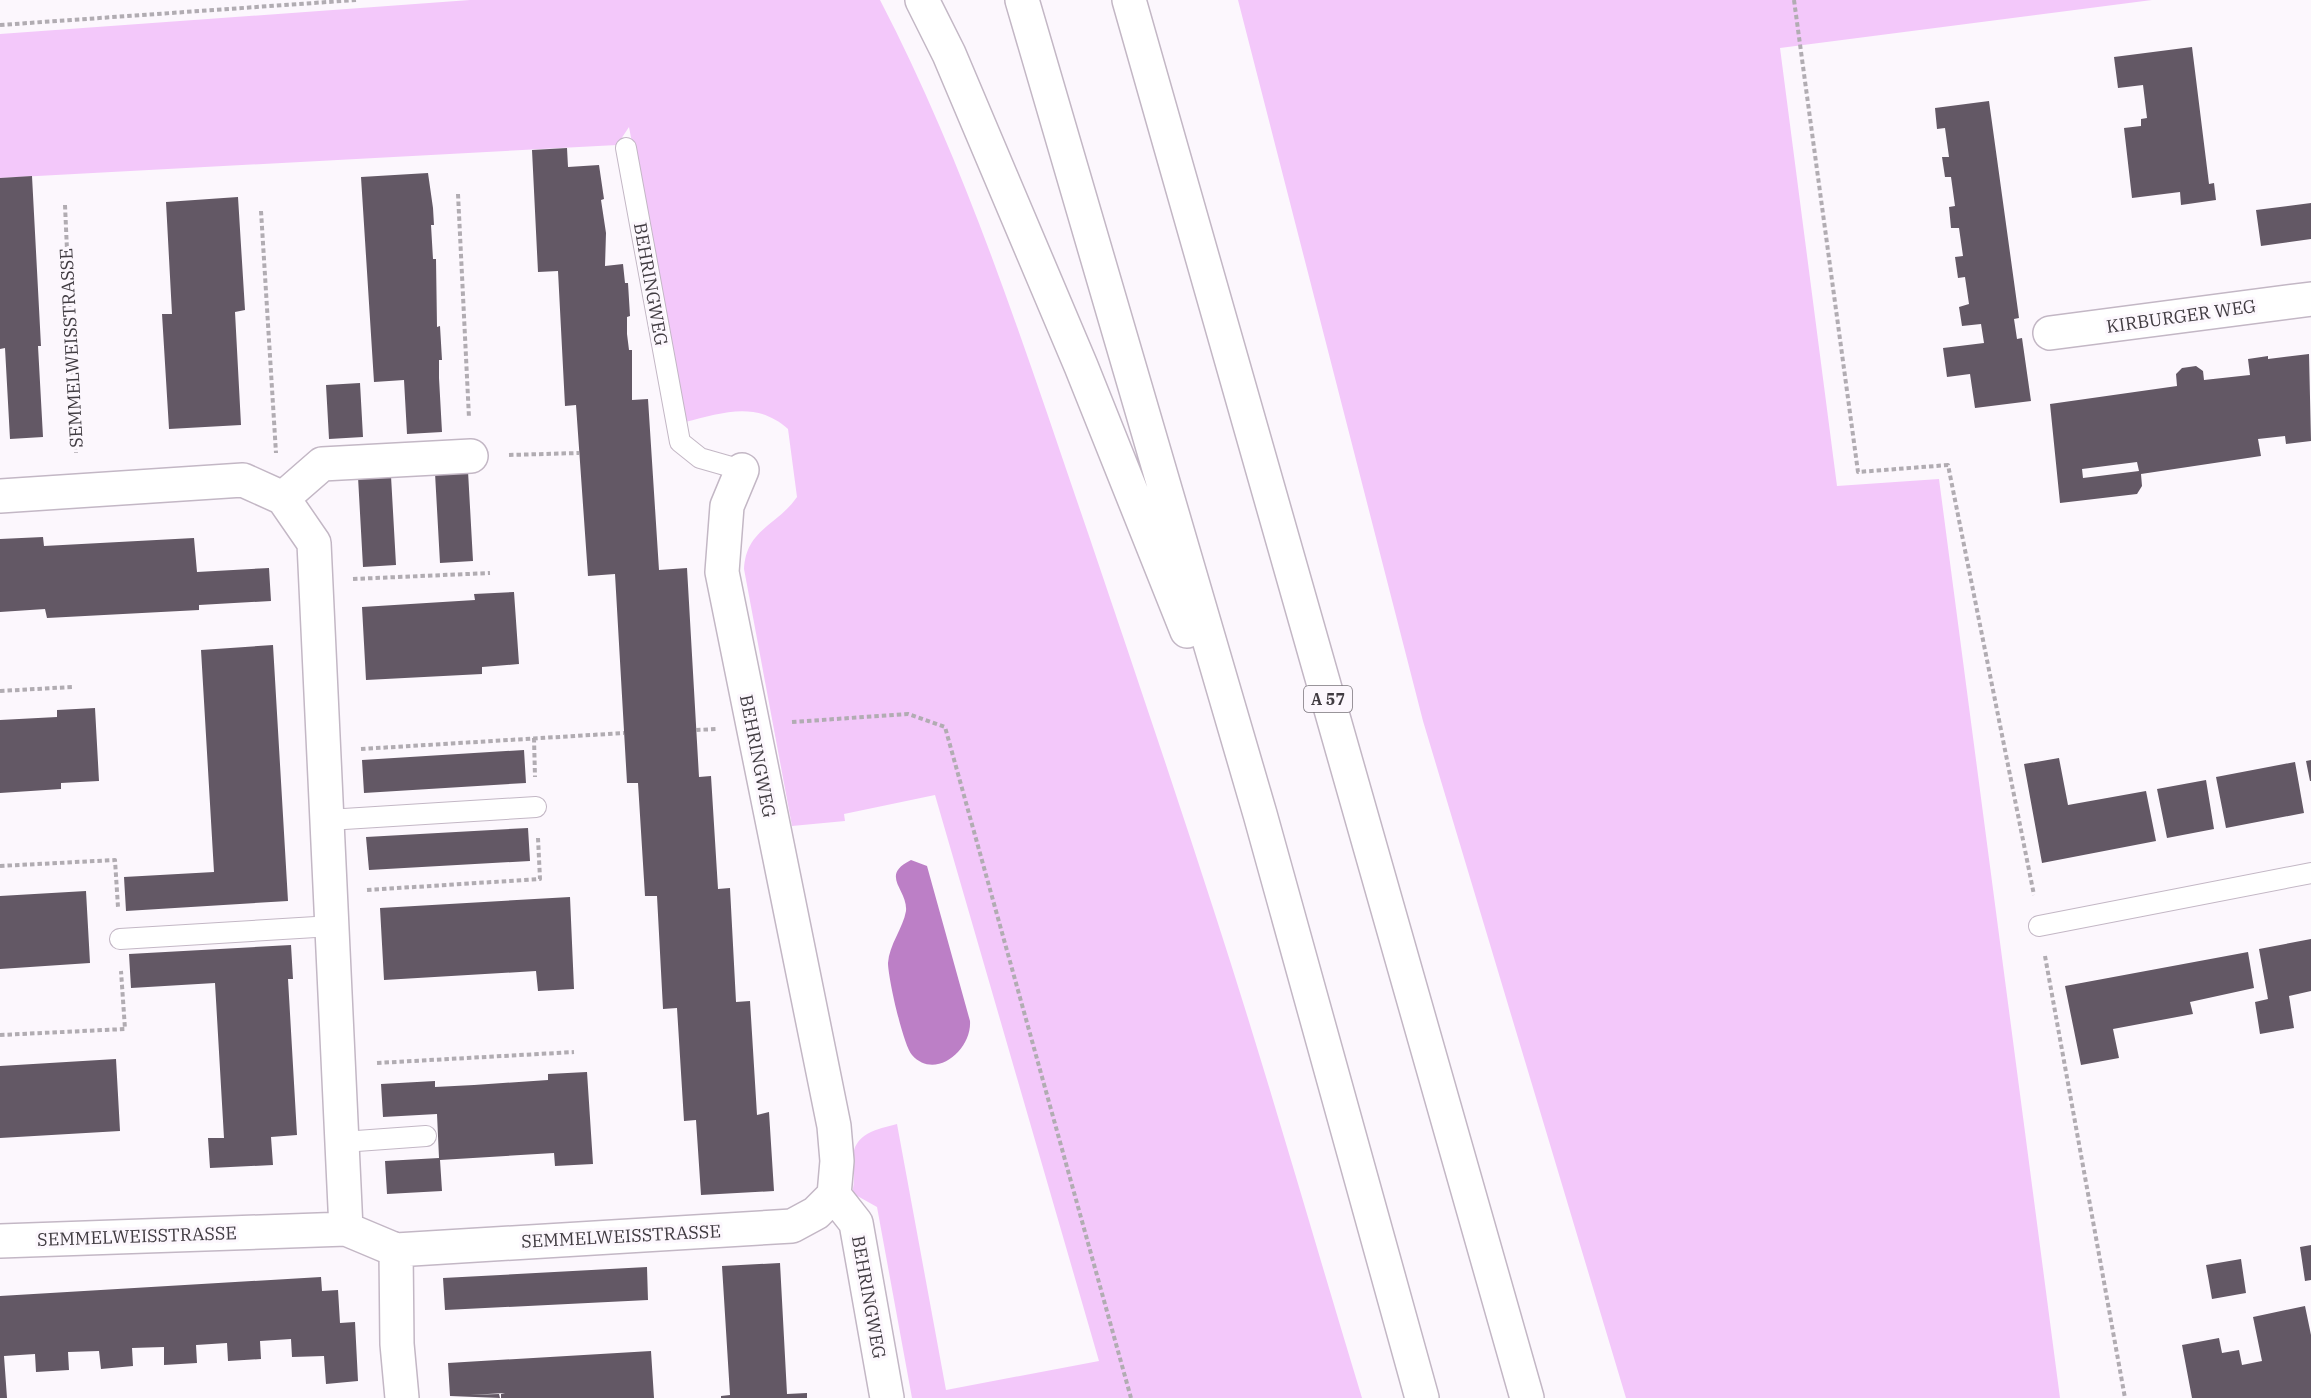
<svg xmlns="http://www.w3.org/2000/svg" width="2311" height="1398" viewBox="0 0 2311 1398" font-family="'IBM Plex Serif',serif">
<style>
.green{fill:#f3c8fa}
.water{fill:#bc7fc6}
.building{fill:#635865;fill-rule:evenodd}
.lines{fill:none;stroke-linecap:round;stroke-linejoin:round}
.service-casing{stroke:#c3b7c5;stroke-width:22}
.minor-casing{stroke:#c3b7c5;stroke-width:36}
.motorway-casing{stroke:#c3b7c5;stroke-width:36}
.path{stroke:#b1acb2;stroke-width:4;stroke-dasharray:4.5 3;stroke-linecap:butt}
.service{stroke:#fff;stroke-width:20}
.minor{stroke:#fff;stroke-width:33}
.motorway{stroke:#fff;stroke-width:33}
.labels{text-anchor:middle;dominant-baseline:central;stroke-width:6;stroke-linejoin:round;paint-order:stroke}
.shield{fill:#fcf7fd;stroke:#787379;stroke-width:1.5}
.shield-label{font-size:16px;font-weight:bold;fill:#403b41}
.street-label{font-size:18px;fill:#403b41;stroke:#fcf7fd}
</style>
<rect width="100%" height="100%" fill="#fcf7fd"/>
<!-- green -->
<path class="green" d="M470 0H880C968 169 1026 353 1088 533 1131 660 1174 787 1215 914 1267 1074 1313 1237 1362 1398H912L877 1207 852 1193C855 1181 854 1171 853 1160 852 1134 877 1129 897 1124L946 1390 1099 1361 935 795 844 814 845 821 792 826 744 569C746 529 777 526 797 497L788 429C756 400 722 413 685 422L629 127 617 145 0 178V34Z
M1238 0H2152L1780 48 1837 486 1939 479 2060 1398H1626L1423 721Z"/>
<!-- water -->
<path class="water" d="M911 860 927 866 970 1021C972 1050 935 1081 912 1055 903 1045 888 977 888 963 889 945 903 928 906 911 908 889 879 876 911 860Z"/>
<!-- building -->
<path class="building" d="M2192 47 2209 184 2214 183 2216 200 2181 205 2180 192 2132 198 2124 128 2141 126V119L2147 118 2143 85 2118 88 2114 57Z
M1989 101 2019 318 2014 319 2017 339 2022 338 2031 401 1975 408 1970 374 1947 377 1943 348 1984 343 1981 324 1962 326 1959 307 1969 304 1965 277 1958 278 1955 257 1963 256 1959 228H1951L1949 207 1955 206 1951 177H1945L1942 157H1949L1945 128 1937 129 1935 108Z
M567 148 568 167 599 165 604 199 601 200 606 233 605 266 623 264 625 283H628L630 316 627 317V334L629 350H632V400L648 399 659 570 687 568 699 777 711 776 718 889 730 888 736 1002 750 1001 757 1115 769 1112 774 1191 701 1195 696 1120 684 1121 677 1008 663 1009 657 896H645L638 783H627L615 574 588 576 576 405 565 406 558 271 538 272 532 150Z
M428 173 433 208 434 225H431L433 259H436L437 327 440 326 442 360H439V378L442 432 407 434 404 380 374 382 361 177Z
M32 176 41 346H38L43 437 10 439 5 348 0 349V178Z
M238 197 245 310 235 312 241 425 169 429 162 314H172L166 202Z
M2311 203V239L2261 246 2256 210Z
M2309 354 2311 441 2286 444 2285 436 2258 439 2261 456 2141 474 2142 486 2137 494 2060 503 2050 404 2177 386 2176 374 2182 368 2196 366 2203 371 2204 380 2250 375 2248 359 2268 356V359ZM2137 462 2139 471 2083 478 2082 469Z
M360 383 363 437 329 439 326 385Z
M468 471 473 561 440 563 435 473Z
M391 476 396 565 363 567 358 477Z
M43 537 44 546 194 538 197 572 269 568 271 601 199 605V610L47 618 45 609 0 612V539Z
M514 592 519 664 482 667V674L366 680 362 607 475 600 474 594Z
M273 645 288 901 126 911 124 877 214 872 201 650Z
M95 708 99 781 61 783V789L0 793V720L57 717V710Z
M524 750 526 783 364 793 362 760Z
M2059 758 2068 805 2146 791 2156 841 2042 863 2024 764Z
M2311 760V781H2310L2306 761Z
M2295 762 2304 813 2226 828 2216 777Z
M2206 780 2214 829 2167 838 2157 789Z
M528 828 530 861 369 870 366 837Z
M86 891 90 963 0 969V896Z
M570 897 574 989 538 991 536 971 384 980 380 908Z
M2311 939V991L2289 996 2294 1028 2260 1034 2255 1002 2268 999 2259 949Z
M291 945 293 979H288L297 1135 271 1137 273 1165 210 1168 208 1138H224L215 983 131 988 129 954Z
M2248 952 2254 988 2190 1002 2193 1014 2113 1029 2119 1058 2081 1065 2065 986Z
M116 1059 120 1131 0 1138V1066Z
M587 1072 593 1164 555 1166 554 1153 440 1160 442 1191 387 1194 385 1161 439 1158 437 1114 383 1117 381 1084 435 1081V1087L474 1085 548 1080V1074Z
M2311 1245V1280L2305 1281 2300 1247Z
M2241 1259 2246 1293 2212 1299 2206 1265Z
M780 1263 787 1394 807 1393V1398H721V1396L730 1395 722 1266Z
M647 1267 648 1300 445 1310 443 1278Z
M321 1277 322 1291 338 1290 340 1323 355 1322 358 1381 326 1384 324 1356 292 1357 291 1339 260 1341 261 1359 228 1361 227 1343 196 1345 197 1363 164 1365V1347L132 1348 133 1366 101 1369 99 1351 68 1352 69 1370 36 1372 35 1354 4 1356 7 1398H0V1296Z
M2305 1306 2311 1335V1398H2192L2182 1345 2219 1338 2222 1353 2239 1350 2242 1365 2262 1361 2253 1317Z
M651 1351 654 1398H501V1394L505 1393 470 1395 499 1394 500 1398 450 1396 448 1363Z"/>
<g class="lines">
<!-- service casing -->
<g class="service-casing">
<path id="service" d="M626 148 680 442 700 458 742 470
M328 820 536 807
M2039 926 2311 873
M120 939 332 926
M343 1142 426 1136"/>
</g>
<!-- minor casing -->
<g class="minor-casing">
<path id="minor" d="M2050 333 2311 299
M742 470 727 506 722 572 834 1126 837 1161 834 1195 856 1223 887 1398
M0 496 243 480 283 498 314 543 346 1229
M283 498 322 464 471 456
M0 1241 346 1229 396 1250 792 1226 816 1213 834 1195
M396 1250 397 1344 402 1398"/>
</g>
<!-- motorway casing -->
<g class="motorway-casing">
<path id="motorway" d="M922 0 949 54 1081 366 1187 631
M1022 0 1260 814 1422 1398
M1129 0 1527 1398"/>
</g>
<!-- path -->
<path class="path" d="M1794 0 1858 472 1948 465 2034 895
M0 25 356 0
M458 194 469 418
M65 205 76 453
M261 211 276 453
M509 455 579 453
M353 579 490 573
M0 691 72 687
M792 722 908 714 945 727 1131 1398
M696 730 716 729
M534 738 535 777
M361 749 624 733
M0 866 115 860 118 907
M367 890 540 879 538 838
M2045 956 2125 1398
M0 1035 125 1029 121 971
M377 1063 574 1052"/>
<!-- service -->
<use href="#service" class="service"/>
<!-- minor -->
<use href="#minor" class="minor"/>
<!-- motorway -->
<use href="#motorway" class="motorway"/>
</g>
<g class="labels">
<!-- shield labels -->
<rect class="shield" x="1304" y="686" width="48" height="26" rx="4.5"/>
<g class="shield-label">
<text x="1328" y="699">A 57</text>
</g>
<!-- street labels -->
<g class="street-label">
<text transform="translate(651 284) rotate(80)">BEHRINGWEG</text>
<text transform="translate(2181 316) rotate(-8)">KIRBURGER WEG</text>
<text transform="translate(71 348) rotate(-93)">SEMMELWEISSTRASSE</text>
<text transform="translate(758 756) rotate(79)">BEHRINGWEG</text>
<text transform="translate(137 1236) rotate(-2)">SEMMELWEISSTRASSE</text>
<text transform="translate(621 1236) rotate(-3)">SEMMELWEISSTRASSE</text>
<text transform="translate(869 1297) rotate(80)">BEHRINGWEG</text>
</g>
</g>
</svg>
